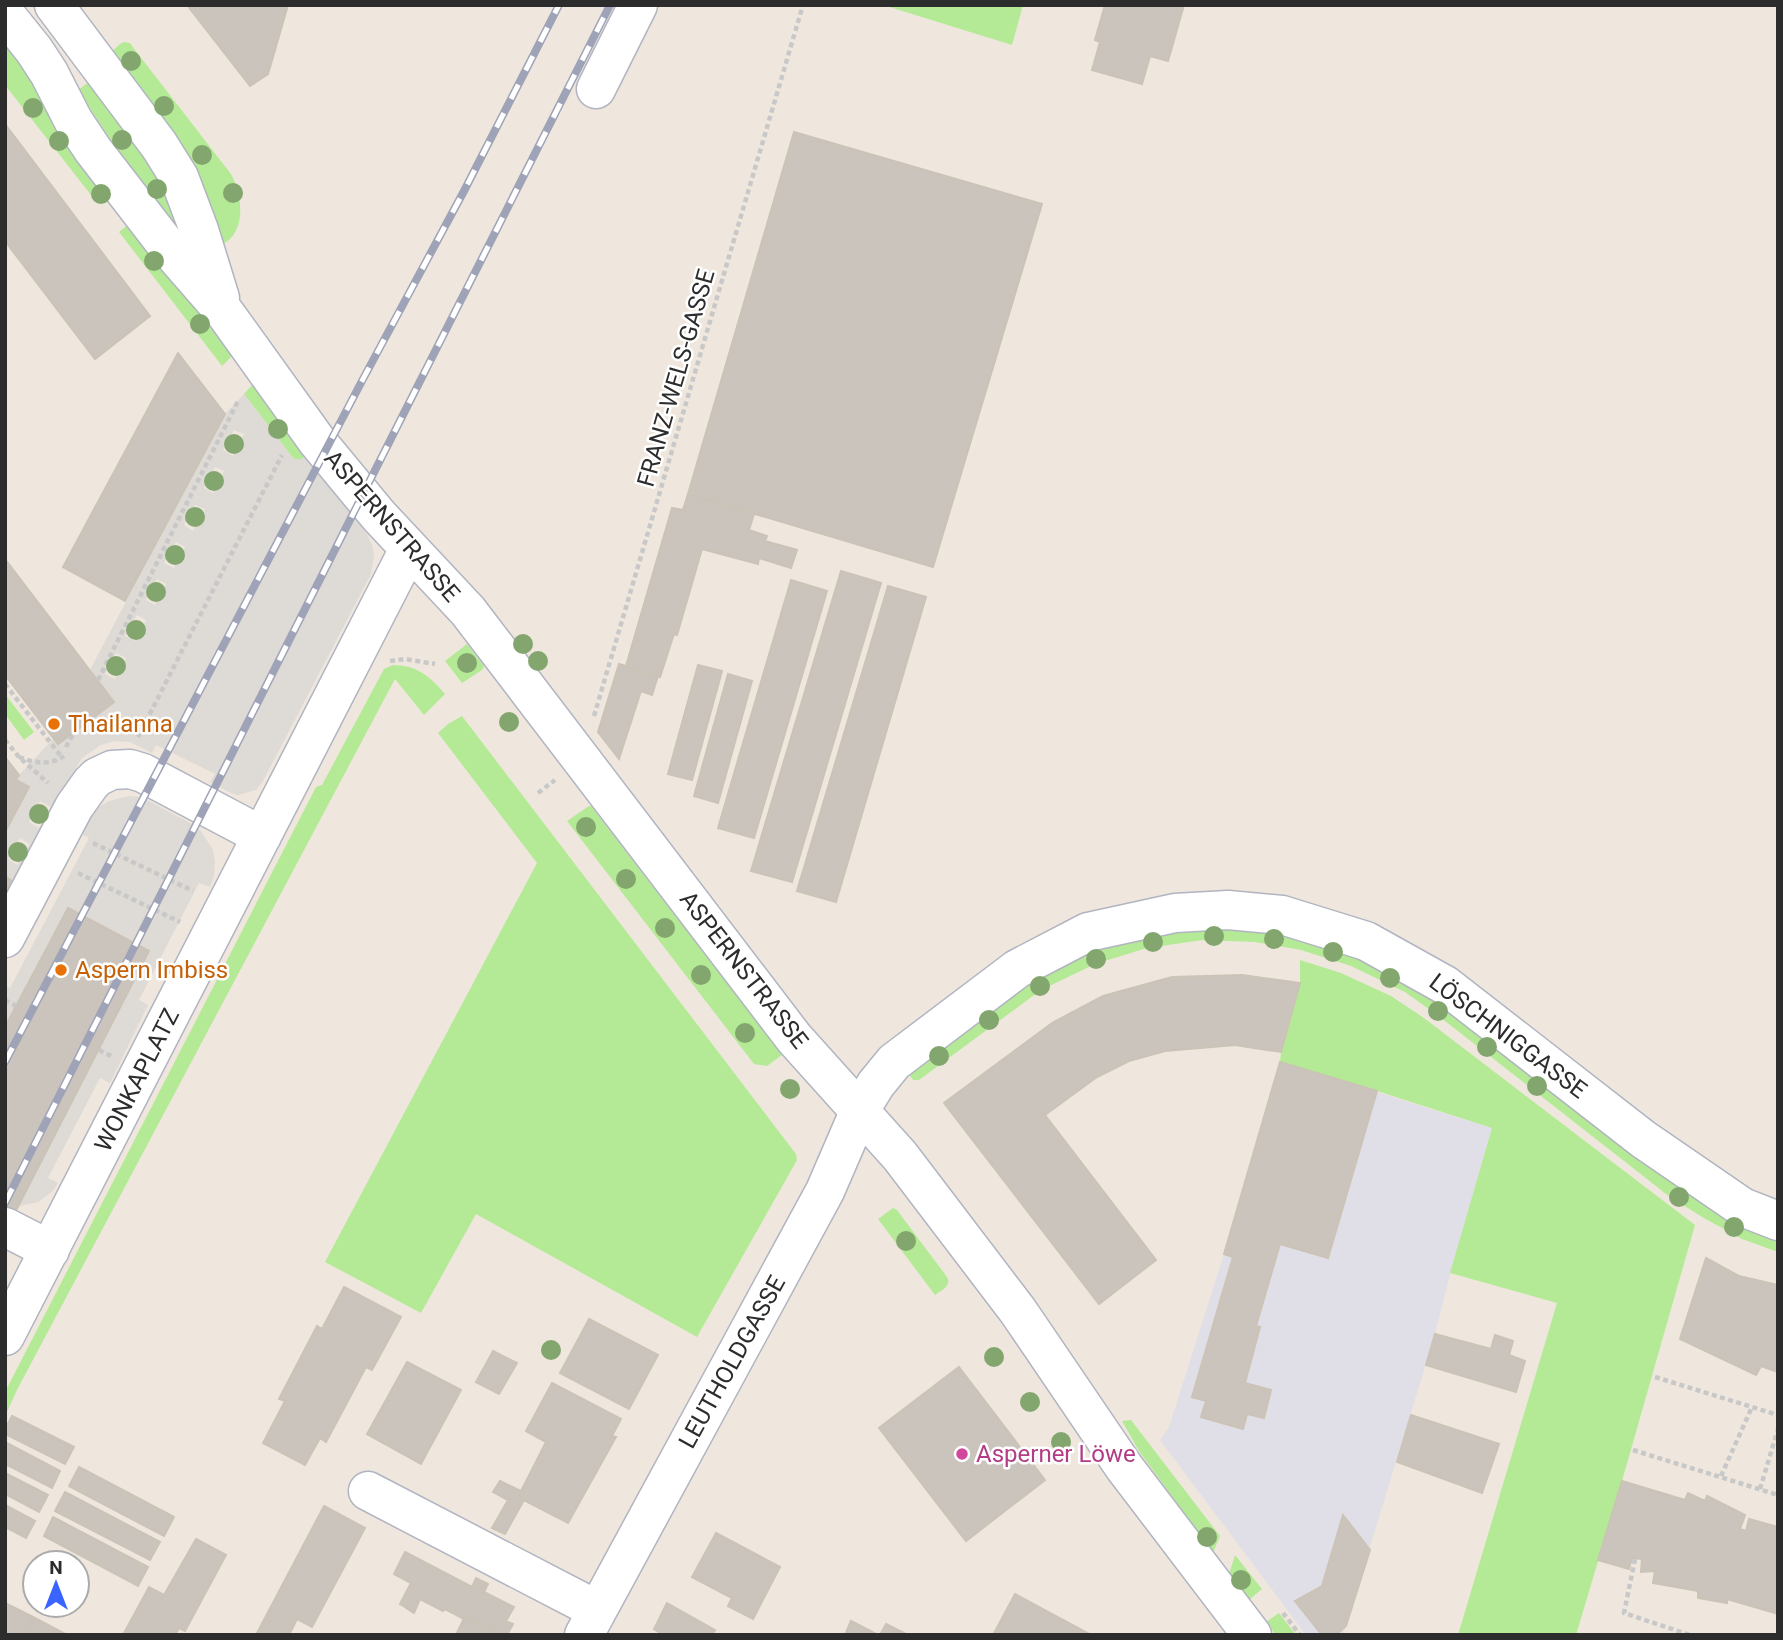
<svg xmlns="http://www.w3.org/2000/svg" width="1783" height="1640" viewBox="0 0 1783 1640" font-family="Roboto,sans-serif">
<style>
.industrial{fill:#e0dee7}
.green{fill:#b4ea95}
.plaza{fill:#dedad5;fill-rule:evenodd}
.building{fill:#cac4bd;stroke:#cbc3b6;stroke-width:2}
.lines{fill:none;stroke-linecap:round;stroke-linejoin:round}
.minor-casing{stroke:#b1b4c1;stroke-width:41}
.path{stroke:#c8c8c8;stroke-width:4.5;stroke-dasharray:5 3.5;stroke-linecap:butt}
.minor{stroke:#fff;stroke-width:38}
.rail-casing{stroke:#9fa3b8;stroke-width:8}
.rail{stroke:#fff;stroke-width:5;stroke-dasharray:16;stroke-linecap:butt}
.tree{fill:#83a66e}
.food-dot{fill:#e8710a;stroke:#fff;stroke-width:2.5}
.hotel-dot{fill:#d1479c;stroke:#fff;stroke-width:2.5}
.labels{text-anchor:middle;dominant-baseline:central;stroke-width:5;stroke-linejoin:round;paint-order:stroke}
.street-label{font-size:24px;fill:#2c2c2c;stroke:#fff}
.food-label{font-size:24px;fill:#c56008;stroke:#fff;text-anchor:start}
.hotel-label{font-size:24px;fill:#b23c85;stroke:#fff;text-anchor:start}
</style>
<rect width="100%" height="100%" fill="#efe7dd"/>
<!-- industrial -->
<path class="industrial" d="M1280 1062 1492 1128 1450 1275 1435 1334 1343 1635H1306L1160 1440 1169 1427 1224 1254Z"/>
<!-- green -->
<path class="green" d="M883 5H1023L1012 45Z
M5 30 109 195 98 204 5 85Z
M124 42 130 43 135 50 231 174C243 196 247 233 221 245L107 56 120 44Z
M93 79 160 169 181 234 137 174 120 154 78 90Z
M130 223 232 356 222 366 119 232Z
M254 383 306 456 304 459 296 460 293 458 244 394Z
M467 644 484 666 482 670 462 683 445 661Z
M393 665C416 665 430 676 445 694L424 715 395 679 18 1388 5 1416V1392L316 787 322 785 384 669Z
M5 694 34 732 24 740 5 714Z
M462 716 796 1154 797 1160 697 1337 476 1214 421 1313 325 1262 537 863 438 733 448 724Z
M589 806H591L782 1055 767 1066 754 1064 567 821Z
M1228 928 1267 931 1329 945 1409 980 1778 1239V1252L1742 1239 1704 1218 1670 1197 1445 1021 1405 992 1351 966 1301 950 1255 942 1203 940 1147 948 1095 964 1041 990 919 1080H913L908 1073 1023 988 1052 969 1104 947 1181 930Z
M1300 960 1341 973 1391 996 1424 1018 1695 1225 1622 1481 1576 1635H1458L1557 1303 1450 1273 1492 1128 1377 1091 1280 1062 1281 1052 1300 983Z
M893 1208 897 1210 947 1277C952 1286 942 1290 935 1295L878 1219Z
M1131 1420 1220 1536 1213 1553 1139 1451 1122 1421Z
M1235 1555 1262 1589 1249 1600 1229 1574Z
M1279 1613 1296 1635H1276L1266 1622Z"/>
<!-- plaza -->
<path class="plaza" d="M244 394 293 458 299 460 306 456 367 534 372 545 374 555 371 574 262 783 256 790 238 795 231 793 210 782 215 774 156 745 152 753 130 742 115 741 101 745 82 758 77 766 5 902V801L19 775 54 738 225 414ZM234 430 244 434 233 456 223 450ZM215 467 224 471 213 493 204 488ZM195 505 205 509 193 531 184 525ZM176 542 185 547 174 568 164 563ZM157 579 166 584 155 605 146 600ZM137 615 146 620 135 641 125 636ZM116 653 126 658 115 679 105 674ZM40 801 51 807 39 828 29 822ZM20 838 30 844 17 865 8 859Z
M129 796 139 797 149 801 192 824 201 831 213 850 215 861 214 876 210 887 199 883 139 1000 148 1005 110 1083 100 1078 48 1178 58 1183 53 1191 38 1202 20 1206 11 1204 37 1170 149 951 68 908 5 1027V986L10 988 89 838 80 833 91 815 96 809 109 801Z"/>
<!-- building -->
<path class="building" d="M187 5H288L268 74 250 86Z
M1105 5H1184L1168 61 1150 56 1142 84 1092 70 1100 42 1095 40Z
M5 124 150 316 95 359 5 241Z
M794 132 1042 204 933 567 688 494Z
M178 353 225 414 125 601 63 567Z
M688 494 754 514 749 530 767 536 765 541 797 550 791 568 759 558 758 564 702 549 677 635 674 634 660 677 626 666 672 508 683 510Z
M5 559 114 702 58 744 5 675Z
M841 571 881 583 792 882 751 871Z
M791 580 827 591 754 838 718 828Z
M888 586 926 597 836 902 797 891Z
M619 664 658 676 652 695 641 691 619 759 598 732Z
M698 665 722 671 692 780 668 774Z
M728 674 752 681 718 803 694 796Z
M5 757 19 775 16 780 29 787 5 832Z
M5 876 13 882 5 892Z
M68 908 149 951 5 1232V1027Z
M1242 975 1300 983 1281 1052 1235 1045 1165 1051 1129 1061 1097 1077 1045 1115 1156 1260 1099 1304 944 1103 1052 1023 1103 996 1172 977Z
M1280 1062 1377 1091 1328 1258 1280 1244 1256 1326 1260 1327 1245 1383 1271 1390 1264 1418 1247 1414 1243 1429 1201 1417 1206 1401 1192 1397 1233 1257 1224 1254Z
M1706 1258 1739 1276 1778 1285V1372L1761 1366 1756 1375 1680 1339Z
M344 1287 401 1317 372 1370 366 1367 326 1442 320 1438 305 1465 263 1443 285 1401 279 1399 317 1326 322 1329Z
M589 1319 658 1355 629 1409 560 1373Z
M1435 1334 1491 1349 1495 1335 1513 1341 1509 1355 1525 1361 1516 1392 1426 1365Z
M493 1351 517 1363 499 1394 476 1382Z
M407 1362 461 1390 421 1464 367 1434Z
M959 1367 1045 1480 966 1541 879 1428Z
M552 1383 621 1419 612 1436 616 1437 568 1523 518 1497 546 1442 526 1431Z
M1411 1415 1499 1444 1482 1493 1397 1462Z
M12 1416 74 1447 65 1464 5 1434V1429Z
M5 1442 60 1471 52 1488 5 1464Z
M79 1467 174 1517 164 1536 69 1486Z
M5 1473 48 1495 39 1512 5 1494Z
M500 1481 521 1491 518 1497 524 1500 505 1534 492 1528 508 1500 493 1492Z
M1622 1481 1685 1500 1688 1493 1705 1501 1707 1496 1745 1515 1740 1529 1746 1531 1749 1519 1778 1527V1614L1727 1599V1603L1698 1598V1591L1653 1583 1655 1571 1641 1572 1642 1559 1632 1558 1629 1569 1598 1560Z
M65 1492 160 1542 150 1560 55 1511Z
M5 1505 35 1521 26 1538 5 1527Z
M324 1506 365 1528 312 1627 297 1619 289 1635H256Z
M1343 1515 1370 1550 1346 1626 1336 1635H1322L1295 1601 1322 1586Z
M53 1517 148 1567 138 1586 44 1536Z
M716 1533 780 1567 753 1619 728 1606 732 1598 692 1577Z
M196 1539 226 1555 185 1631 179 1628 175 1635H123L149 1587 164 1595Z
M405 1552 472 1587 476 1578 488 1584 484 1592 514 1607 506 1621 513 1624 507 1635H504L465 1616 464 1619 445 1609 443 1611 420 1599 414 1613 400 1604 411 1583 394 1574Z
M1015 1594 1091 1635H993Z
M5 1603 33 1617 24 1635H5Z
M667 1603 715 1630 712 1635H664L654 1629Z
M465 1616 504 1635H456Z
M33 1617 67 1635H24Z
M851 1621 878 1635H845Z
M886 1624 908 1635H880Z"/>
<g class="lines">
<!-- minor casing -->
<g class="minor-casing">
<path id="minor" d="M54 5 159 145 179 177 199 230 220 298
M5 14 34 50 49 73 73 120 93 150 171 251 225 313 317 441 379 516 468 611 794 1038 900 1156 1018 1311 1124 1467 1252 1635
M596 89 638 5
M5 938 74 807 91 783 97 777 112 770 130 769 143 773 262 836
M5 1227 50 1250
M5 1336 409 549
M368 1491 597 1610
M584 1635 825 1191 860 1110 876 1084 894 1062 1017 969 1088 932 1175 913 1228 910 1282 915 1366 941 1445 985 1643 1139 1742 1207 1778 1221"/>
</g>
<!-- path -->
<path class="path" d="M390 661 405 659 435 664
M98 680 239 399
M5 684 60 755
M594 716 803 5
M138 737 282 455
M5 740 19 757 48 783
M66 747 75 731
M19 757C35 763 49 766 64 756
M538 793 555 780
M93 843 193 891
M78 873 180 922
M5 1000 16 1006
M99 1050 111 1056
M1655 1377 1778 1415
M1633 1450 1778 1495
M1721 1476 1752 1407
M1760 1489 1778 1429
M1635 1559 1624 1613 1690 1635
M1283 1613 1300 1635"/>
<!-- minor -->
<use href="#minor" class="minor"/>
<!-- rail casing -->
<g class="rail-casing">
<path id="rail" d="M5 1062 363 379 464 191 559 5
M5 1203 610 5"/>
</g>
<!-- rail -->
<use href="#rail" class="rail"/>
</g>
<!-- trees -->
<g class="tree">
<circle cx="131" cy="61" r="10"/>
<circle cx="164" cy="106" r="10"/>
<circle cx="33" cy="108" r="10"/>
<circle cx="122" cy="140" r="10"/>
<circle cx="59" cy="141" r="10"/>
<circle cx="202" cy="155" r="10"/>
<circle cx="157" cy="189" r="10"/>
<circle cx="233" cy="193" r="10"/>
<circle cx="101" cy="194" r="10"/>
<circle cx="154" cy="261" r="10"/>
<circle cx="200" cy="324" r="10"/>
<circle cx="278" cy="429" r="10"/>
<circle cx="234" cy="444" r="10"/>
<circle cx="214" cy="481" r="10"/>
<circle cx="195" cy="517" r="10"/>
<circle cx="175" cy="555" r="10"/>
<circle cx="156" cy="592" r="10"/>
<circle cx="136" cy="630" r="10"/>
<circle cx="523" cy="644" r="10"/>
<circle cx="538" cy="661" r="10"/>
<circle cx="467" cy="663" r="10"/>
<circle cx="116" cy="666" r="10"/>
<circle cx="509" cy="722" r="10"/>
<circle cx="39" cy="814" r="10"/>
<circle cx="586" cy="827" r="10"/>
<circle cx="18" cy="852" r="10"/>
<circle cx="626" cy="879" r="10"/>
<circle cx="665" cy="928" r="10"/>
<circle cx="1214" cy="936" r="10"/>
<circle cx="1274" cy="939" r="10"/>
<circle cx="1153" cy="942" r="10"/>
<circle cx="1333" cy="952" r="10"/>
<circle cx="1096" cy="959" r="10"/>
<circle cx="701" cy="975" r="10"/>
<circle cx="1390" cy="978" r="10"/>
<circle cx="1040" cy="986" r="10"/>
<circle cx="1438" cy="1011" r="10"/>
<circle cx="989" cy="1020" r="10"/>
<circle cx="745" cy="1033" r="10"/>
<circle cx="1487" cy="1047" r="10"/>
<circle cx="939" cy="1056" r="10"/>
<circle cx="1537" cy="1086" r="10"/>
<circle cx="790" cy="1089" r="10"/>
<circle cx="1679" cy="1197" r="10"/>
<circle cx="1734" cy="1227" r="10"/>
<circle cx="906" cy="1241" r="10"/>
<circle cx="551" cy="1350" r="10"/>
<circle cx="994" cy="1357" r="10"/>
<circle cx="1030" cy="1402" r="10"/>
<circle cx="1061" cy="1442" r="10"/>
<circle cx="1207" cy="1537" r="10"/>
<circle cx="1241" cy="1580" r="10"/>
</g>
<!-- markers -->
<g class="food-dot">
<circle cx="54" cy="724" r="7"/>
<circle cx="61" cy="970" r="7"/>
</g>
<circle class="hotel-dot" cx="962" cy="1454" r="7"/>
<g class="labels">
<!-- street labels -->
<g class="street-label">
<text transform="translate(676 378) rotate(-74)">FRANZ-WELS-GASSE</text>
<text transform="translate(392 526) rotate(49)">ASPERNSTRASSE</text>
<text transform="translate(744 970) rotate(52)">ASPERNSTRASSE</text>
<text transform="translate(1508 1036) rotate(37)">LÖSCHNIGGASSE</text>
<text transform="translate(137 1080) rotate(-63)">WONKAPLATZ</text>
<text transform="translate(732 1362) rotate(-61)">LEUTHOLDGASSE</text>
</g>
<!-- food labels -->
<g class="food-label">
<text x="68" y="724">Thailanna</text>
<text x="75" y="970">Aspern Imbiss</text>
</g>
<!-- hotel labels -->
<g class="hotel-label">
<text x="976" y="1454">Asperner Löwe</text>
</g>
</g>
<!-- border -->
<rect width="1783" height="1640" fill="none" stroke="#2c2c2c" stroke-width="14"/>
<!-- north arrow -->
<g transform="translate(56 1584)"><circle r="33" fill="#ffffff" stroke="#ababab" stroke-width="2"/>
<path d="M0-5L12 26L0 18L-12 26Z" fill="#3a64ff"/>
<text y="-10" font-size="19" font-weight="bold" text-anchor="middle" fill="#2c2c2c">N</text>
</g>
</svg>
